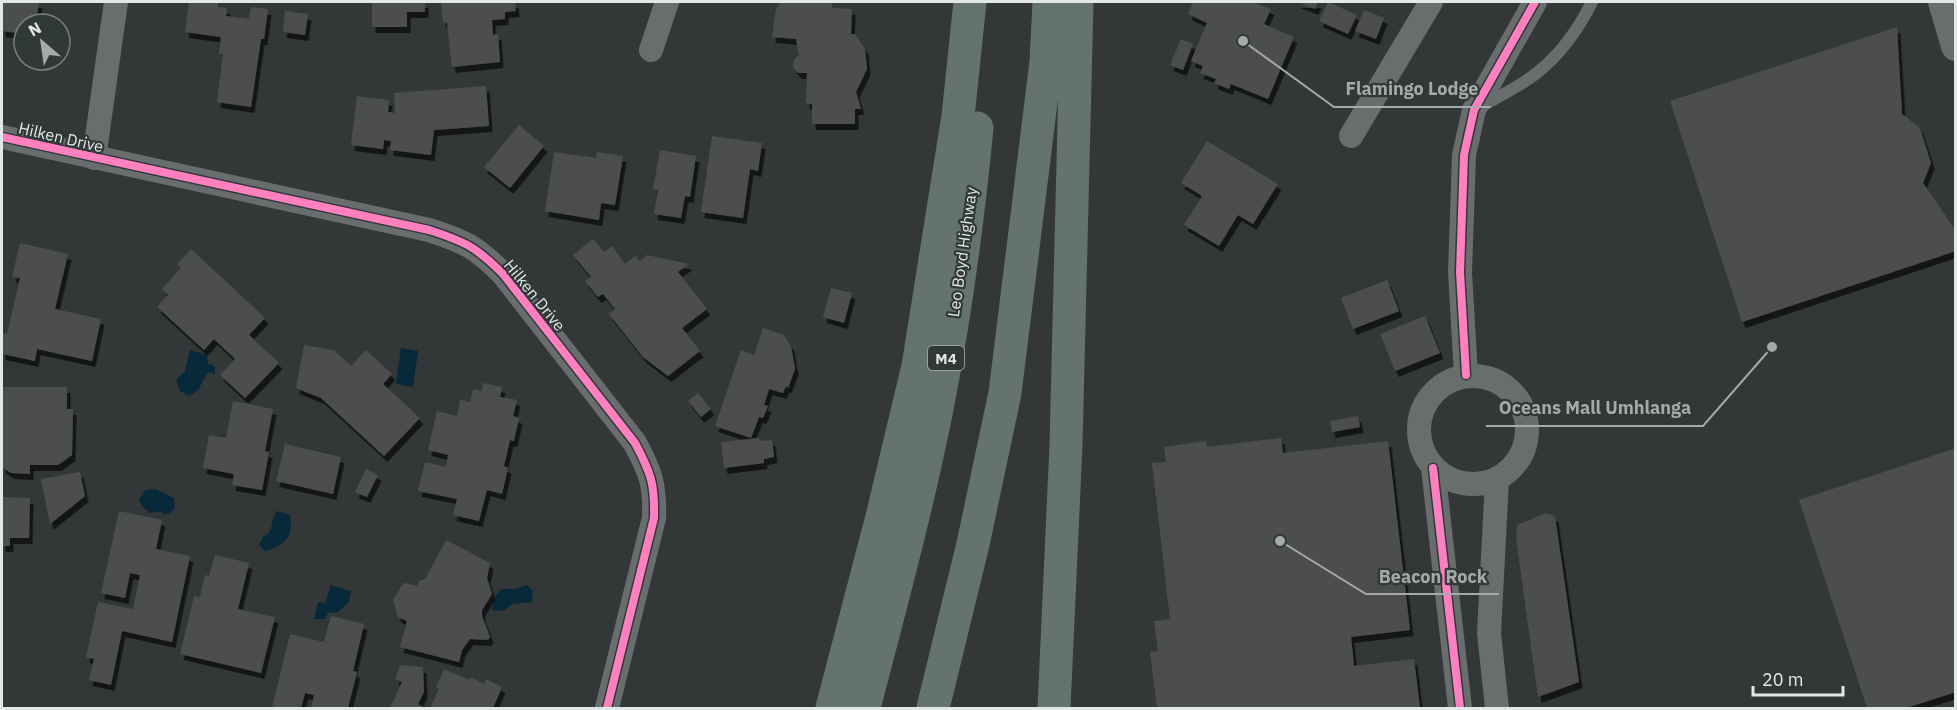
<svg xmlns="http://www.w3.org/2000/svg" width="1957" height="710" viewBox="0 0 1957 710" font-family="'IBM Plex Sans',sans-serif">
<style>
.water{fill:#072939}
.building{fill:#4b4e4f;filter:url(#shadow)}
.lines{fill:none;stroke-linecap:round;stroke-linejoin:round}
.service{stroke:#696d6d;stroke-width:12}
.minor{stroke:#696d6d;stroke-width:24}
.tertiary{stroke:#696d6d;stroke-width:30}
.trunk{stroke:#657370;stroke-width:33}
.cycleway-casing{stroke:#313938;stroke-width:11}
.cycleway{stroke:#ff80c0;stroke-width:8}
.labels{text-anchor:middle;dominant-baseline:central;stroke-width:4.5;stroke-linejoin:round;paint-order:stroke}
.shield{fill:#313938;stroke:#adb3b2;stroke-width:1.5}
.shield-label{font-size:15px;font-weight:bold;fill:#e2e7e7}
.street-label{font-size:16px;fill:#e2e7e7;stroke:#313938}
.leader{fill:none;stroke:#a5a9a9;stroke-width:2}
.callout-dot{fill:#a5a9a9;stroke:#313938;stroke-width:2}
.callout-label{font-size:18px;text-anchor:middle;font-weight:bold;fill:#a5a9a9;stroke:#313938;stroke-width:4.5;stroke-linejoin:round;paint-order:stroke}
</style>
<defs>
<filter id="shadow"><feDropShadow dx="3.5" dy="6" stdDeviation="0" flood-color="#0009"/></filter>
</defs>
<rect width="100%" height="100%" fill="#333737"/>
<!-- water -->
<path class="water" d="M401 348 418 351 413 387 396 384Z
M190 350 207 355 208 364 215 366V374L208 372 198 390 189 396 180 391 176 380 185 371Z
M156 489 174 498 175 508 170 513 164 515 161 511 150 513 143 507 139 500 145 490Z
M277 511 290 515C294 537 285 546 265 551L259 545 263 537C276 531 269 520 277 511Z
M331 585 351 591 349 602 338 612 328 613 325 619H314L318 602 325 603Z
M527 585 533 591 532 602 513 604 503 611 492 610 495 597 501 589H515Z"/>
<!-- building -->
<path class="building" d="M2 2H39L36 24H24V34L2 31Z
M189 2H218V7L227 8 226 16 249 19 251 7 268 9 264 39H261L251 107 217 102 223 54H219L221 37 185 32Z
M372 2H425V12H407V27H372Z
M441 2H515L516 11 505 12V19L492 20 493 35 498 34 500 62 452 67 447 22 443 23Z
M781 2H832V8L852 9 851 34H855L865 49 867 69 856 92 861 109H855V124H812V104L806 103 807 73H798L793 67 794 60 799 55 796 39 772 37 776 9Z
M1193 2H1253L1271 9 1264 24 1294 37 1268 99 1231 84 1229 89 1214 83 1216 79 1200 73 1203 66 1191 61 1207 23 1188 14Z
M1297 2H1318L1315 9Z
M1328 2 1357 15 1348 34 1319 21Z
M1364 10 1384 18 1376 39 1355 31Z
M285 11 308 14 305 35 283 32Z
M1897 27 1902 114 1920 128 1931 163 1923 183 1956 231V251L1742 322 1670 101Z
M1181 39 1193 44 1183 70 1170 65Z
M486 86 489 126 434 130 431 155 390 150 391 141 384 140 383 149 351 145 357 96 389 100 388 112 395 113 394 93Z
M519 125 544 146 510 188 484 167Z
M712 136 762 143 758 171 750 169 743 218 701 212Z
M1207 141 1278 184 1253 224 1238 215 1219 246 1184 225 1202 196 1181 183Z
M660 150 696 156 690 197 685 196 681 218 654 214 658 190 653 189Z
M554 152 596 158 597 152 623 156 615 205 601 203 599 220 545 211Z
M593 239 604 252 612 246 625 264 635 256 640 261 647 255 689 264 678 272 707 309 682 328 700 351 668 376 643 357 609 314 615 309 603 294 598 297 585 281 591 277 573 255Z
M20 243 68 254 55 309 101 319 92 361 37 349 35 361 2 354V333L7 334 20 278 12 277Z
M191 249 265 318 249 335 279 363 245 398 220 375 235 359 214 339 204 350 157 307 168 295 162 289 181 268 177 264Z
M1387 280 1399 311 1353 329 1341 298Z
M831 288 852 293 844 323 823 317Z
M1425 316 1440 353 1395 371 1380 334Z
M763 328 784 335 791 346 795 369 788 388 786 386 783 393 769 389 764 405 768 406 763 418 759 417 751 438 715 426 741 350 754 355Z
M304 345 334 350 351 366 366 350 392 374 383 384 420 418 384 456 321 398 296 388Z
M483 383 502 387 500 397 517 400 513 416 519 418 514 441 510 440 504 466 508 468 502 494 487 490 479 521 453 515 457 499 418 491 425 462 446 467 448 455 428 450 437 411 457 416 460 400 470 402 473 389 482 391Z
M2 387H67V409H73L72 455 58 465H30V474L11 473 2 467Z
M698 393 711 409 701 417 688 401Z
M233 401 273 409 265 451 269 452 262 490 232 485 234 474 203 468 209 435 226 438Z
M1358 416 1360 427 1332 432 1330 421Z
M759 438V441L772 440 774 457 764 459V463L724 468 721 442Z
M1281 438 1283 453 1388 441 1410 630 1351 637 1354 666 1414 659 1420 708H1157L1150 652 1158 651 1154 621 1170 619 1152 463 1166 462 1164 447 1206 441 1207 447Z
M285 444 341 457 333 494 276 481Z
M1956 448V692L1906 708H1867L1799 500Z
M366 469 378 475 367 497 355 492Z
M80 472 85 496 50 524 41 479Z
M2 497 30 498 29 538H10V546H2Z
M119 511 162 520 156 549 190 556 172 642 122 631 111 685 89 680 94 659 86 657 98 602 133 609 140 575 130 573 125 598 101 593Z
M1546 513 1555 516 1579 682 1538 697 1516 538 1517 525Z
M446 540 490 563 487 578 492 594 482 610V616L490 637 488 640 470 639 462 650 459 662 400 647 407 621 398 617 393 600 402 585 405 583 417 586 419 581 425 579Z
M215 555 249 563 238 609 275 617 261 673 180 654 194 596 200 597 205 575 209 576Z
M331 616 364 624 353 671 357 672 348 708H311L314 695 305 693 301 708H272L290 634 324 642Z
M400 665 423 667 424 692 418 704 425 708H390L402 682 395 679Z
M444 669 469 680 471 677 484 684 486 679 502 687 493 708H430L439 689 436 688Z"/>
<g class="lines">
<!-- service -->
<path class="service" d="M1480 107C1495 99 1510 91 1524 82 1554 63 1577 32 1592 2"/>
<!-- minor -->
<path class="minor" d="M651 50 667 2
M1351 136 1431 2
M2 137 429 230C466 242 476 247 503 274L635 443C651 473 655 484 654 518L607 708
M94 158 116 2
M1466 375 1460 272 1464 155 1474 110 1535 2
M1419 430a54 54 0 1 1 108 0a54 54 0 1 1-108 0Z
M1433 468 1460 708
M1497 480 1489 633 1497 708"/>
<!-- tertiary -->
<path class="tertiary" d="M1943 2 1956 46"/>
<!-- trunk -->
<path class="trunk" d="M832 708 882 517 918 366 958 116 970 2
M864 708C890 607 918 506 938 403 956 312 968 220 977 128
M933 708 973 544 1005 393 1046 62 1049 2
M1054 708 1066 445 1077 2"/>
<!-- cycleway casing -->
<g class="cycleway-casing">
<path id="cycleway" d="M2 137 429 230C466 242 476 247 503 274L635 443C651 473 655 484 654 518L607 708
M1466 375 1460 272 1464 155 1474 110 1535 2
M1433 468 1460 708"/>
</g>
<!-- cycleway -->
<use href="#cycleway" class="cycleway"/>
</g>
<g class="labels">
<!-- shield labels -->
<rect class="shield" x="928" y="346" width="36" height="24" rx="4.5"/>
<g class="shield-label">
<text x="946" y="358">M4</text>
</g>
<!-- street labels -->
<g class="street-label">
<text transform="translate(61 137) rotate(13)">Hilken Drive</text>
<text transform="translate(962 252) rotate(-82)">Leo Boyd Highway</text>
<text transform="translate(535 295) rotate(51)">Hilken Drive</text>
</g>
</g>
<!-- callouts -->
<path class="leader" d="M1243 41L1334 107H1491M1772 347L1703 426H1486M1280 541L1366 594H1499"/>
<g class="callout-dot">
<circle cx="1243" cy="41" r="6"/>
<circle cx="1772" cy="347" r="6"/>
<circle cx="1280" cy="541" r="6"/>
</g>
<g class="callout-label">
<text x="1412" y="95">Flamingo Lodge</text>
<text x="1595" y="414">Oceans Mall Umhlanga</text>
<text x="1433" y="583">Beacon Rock</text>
</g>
<!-- border -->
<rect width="1957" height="710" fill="none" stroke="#e2e7e7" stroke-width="6"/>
<!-- north arrow -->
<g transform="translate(42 42) rotate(331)"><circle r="28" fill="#313938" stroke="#787f7e" stroke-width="1.5"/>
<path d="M0-4.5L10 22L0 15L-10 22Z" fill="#a5a9a9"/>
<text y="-9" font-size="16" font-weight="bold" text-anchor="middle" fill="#e2e7e7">N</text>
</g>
<!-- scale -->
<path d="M1753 686v9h90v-9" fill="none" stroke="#e2e7e7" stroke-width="3"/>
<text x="1762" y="686" font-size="18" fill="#e2e7e7" stroke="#313938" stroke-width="4.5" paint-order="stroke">20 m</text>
</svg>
